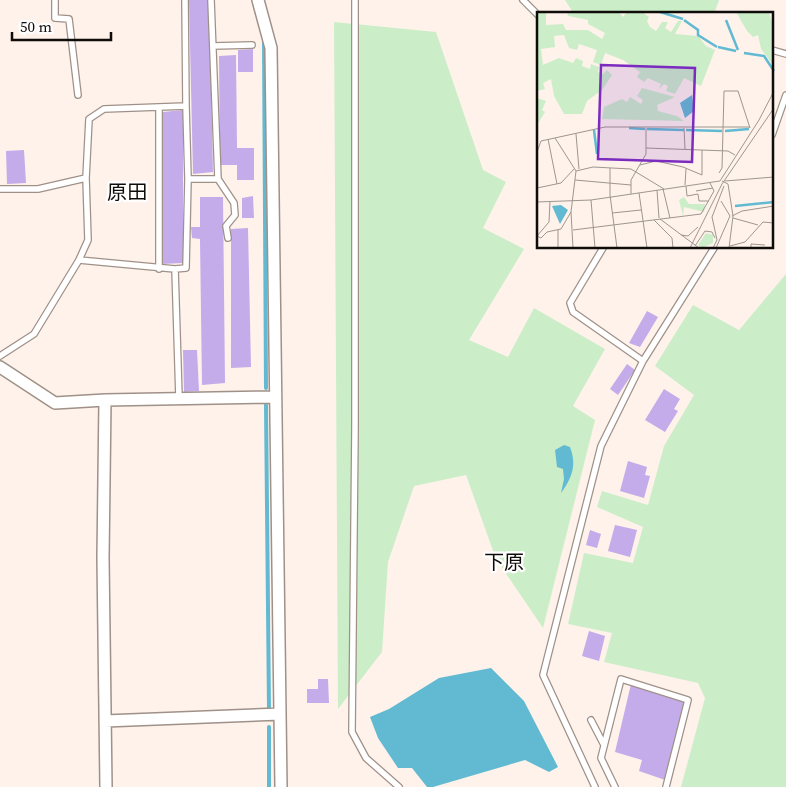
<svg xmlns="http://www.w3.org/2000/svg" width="786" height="787" viewBox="0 0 786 787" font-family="'Source Serif 4','Noto Sans JP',serif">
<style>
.green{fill:#cbeec8}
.water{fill:#61bad2}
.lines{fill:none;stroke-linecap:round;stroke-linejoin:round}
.stream{stroke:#61bad2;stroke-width:4}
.building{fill:#c4abea}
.lane-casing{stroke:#9f9188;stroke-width:8}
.street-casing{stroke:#9f9188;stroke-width:14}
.lane{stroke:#fff;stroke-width:5.5}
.street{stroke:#fff;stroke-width:11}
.labels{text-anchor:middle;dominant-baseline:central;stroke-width:4.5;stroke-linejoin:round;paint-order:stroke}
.quarter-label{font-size:20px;fill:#0f0b08;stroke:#fff}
.inset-river{fill:none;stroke:#61bad2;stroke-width:2.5}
.inset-road{fill:none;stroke:#9e9690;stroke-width:1}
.view{fill:#7b2cbf;fill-opacity:0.15;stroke:#7b2cbf;stroke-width:2.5}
.inset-edge{fill:none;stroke:#0f0b08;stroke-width:2.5}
</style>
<rect width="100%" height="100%" fill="#fef2eb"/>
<!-- green -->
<path class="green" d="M565 0H719L714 14H574Z
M334 22 436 32 483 170 506 182 483 228 524 249 469 340 508 357 534 308 605 349 573 406 595 420 543 628 496 559 466 475 414 486 388 562 382 652 338 709Z
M786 274V787H681L705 698 698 683 604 662 612 633 568 624 584 553 633 563 643 527 597 507 602 491 648 505 664 446 694 395 655 366 693 305 739 330Z"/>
<!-- water -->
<path class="water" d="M564 445 570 447C577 465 572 478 561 493L564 479 563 469 557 467 555 450Z
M491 668 524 701 558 767 549 772 525 760 433 787H427L412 768H398L378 738 370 717 389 709 439 678Z"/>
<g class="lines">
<!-- stream -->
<path class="stream" d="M264 41 266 388
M266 405 269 709
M269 727V787"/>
</g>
<!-- building -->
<path class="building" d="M189 0H209L213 172 193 174Z
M253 49V72H238V50Z
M236 55 237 148H254V180H237V165H220L219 56Z
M183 110V263L162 264 163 112Z
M24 150 26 183 7 184 6 151Z
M253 196 254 218H242V198Z
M200 197H223L225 383 202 385 200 239 192 238 191 227H200Z
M248 228 251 367 231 368V229Z
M647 311 658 317 640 347 629 343Z
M183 350H197L199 391 184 392Z
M627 364 635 370 618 395 610 389Z
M664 389 680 399 674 409 678 411 665 432 645 420Z
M628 461 647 467 645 475 650 476 644 498 620 491Z
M615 525 637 530 630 557 608 551Z
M590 530 601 534 597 548 586 545Z
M589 631 605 636 599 661 582 656Z
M318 679H328L329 703H307V689H318Z
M631 684 688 700 668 781 639 771 642 760 615 752Z"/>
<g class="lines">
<!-- lane casing -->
<g class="lane-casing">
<path id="lane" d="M55 0V18L69 19 78 95
M355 0V428L352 732 366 758 399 787
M523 0 538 15
M213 46 252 45
M772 50 786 54
M186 106 188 179H218L211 0
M772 135 786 95
M218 179 234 203 235 215 226 226 228 238
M0 189H38L86 178
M603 248 570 303 573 312 643 361
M79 260 88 240 86 178 89 119 104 109 186 106 185 0
M159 269V107
M175 269 186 268 188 179
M0 356 34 334 79 260 175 269 179 398
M591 720 604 745
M595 787 543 675 601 446 643 361 714 248
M615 787 601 758 621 679 688 700 666 787"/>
</g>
<!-- street casing -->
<g class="street-casing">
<path id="street" d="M258 0 271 48 281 787
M0 367 55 403 105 400 275 397
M105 400 103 558 106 787
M105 721 280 714"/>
</g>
<!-- lane -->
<use href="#lane" class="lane"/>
<!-- street -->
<use href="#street" class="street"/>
</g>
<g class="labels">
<!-- quarter labels -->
<g class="quarter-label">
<text x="127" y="192">原田</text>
<text x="504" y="562">下原</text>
</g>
</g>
<!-- overview -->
<g transform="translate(537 12)">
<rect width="236" height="236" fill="#fef2eb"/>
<path d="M0 0H14L9 1V13L26 12 29 18H51L65 27 68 21 51 12V8L31 4 30 0H82L86 5 90 0H105L112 5 110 9 113 15 119 19 125 10H131L128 16 134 20 141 9H145L138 22 161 24 169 34 178 38 164 74 147 66 138 82 129 79 131 74 127 72 122 77 124 72 111 66 107 70 100 65 103 60 86 48 68 41 64 53 56 50 60 38 42 32 40 38 32 36 27 23 17 24 18 35 4 37 6 53 22 46 36 51 39 46 46 49 45 54 53 57 54 52 62 55 61 60 66 62 70 58 75 63 65 78 50 89 45 102H27L17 84 14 67 6 71 8 77 0 79ZM199 0H232L236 13V53L224 37 221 23 216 25 210 19ZM105 76 138 85 120 93 121 99 140 104 147 109 65 107 67 95 85 87 90 90 93 85 104 92 106 88 100 84ZM0 86 9 89 5 98 8 100 0 113ZM147 185 152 192H168L167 200 147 195 146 204 142 188ZM169 221 176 223V231L165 236 161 233Z" fill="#cbeec8"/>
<path d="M155 83 157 99 148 106 143 91ZM24 193 31 198 23 212 15 194Z" fill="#61bad2"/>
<path class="inset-river" d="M123 0 146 7M147 8 161 18V23L180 35M189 8 201 38M181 35 199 39M207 41 227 44 237 59M92 116 108 117M110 117 147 118M57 118 60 142M149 118 185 119M188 119 212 117M198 194 237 190"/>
<path class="inset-road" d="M147 116 148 137M39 122 42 157M18 126 39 159 34 200 36 236M11 127 20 172M109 136 191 139 198 143M0 140 4 129 68 115H213M103 153 119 149 146 155 165 163V138M73 156V183L80 236M39 159 56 155 94 157 127 177M182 161 185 156 187 79H201L213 116M38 168 94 173M185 169 191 172 196 204 192 236M188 169 237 165M148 173 149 157M149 174 150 184 161 182 162 189H172M0 176 24 171 37 157M126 177 133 206M120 178 122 206M159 179 176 176M102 181 110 236M94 182V168L109 142V116M54 188 58 236M0 190 54 188 183 169 222 108 237 79M75 201 104 198M195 204 205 199 237 194M196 206 221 213M123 207 162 236M117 208 135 226 136 236M36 218 164 202 177 179 173 171M144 223 151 224 161 215M0 224 4 226 10 220 24 217 34 200M0 224 12 210 13 189M158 234 168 219 175 220 178 226M193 234 208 230 226 210 237 211M21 236V218M153 236 185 172 237 96M176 236 180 228 175 205 187 174M179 236 193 204 184 189M214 236V232L228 233"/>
<path class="view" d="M64 53 158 56 155 150 61 147Z"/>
<rect width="236" height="236" class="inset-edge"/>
</g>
<!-- scale -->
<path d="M12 32v8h99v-8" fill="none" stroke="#0f0b08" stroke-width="2.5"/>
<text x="20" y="32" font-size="15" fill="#0f0b08" stroke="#ffffff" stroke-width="4" paint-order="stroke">50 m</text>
</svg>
